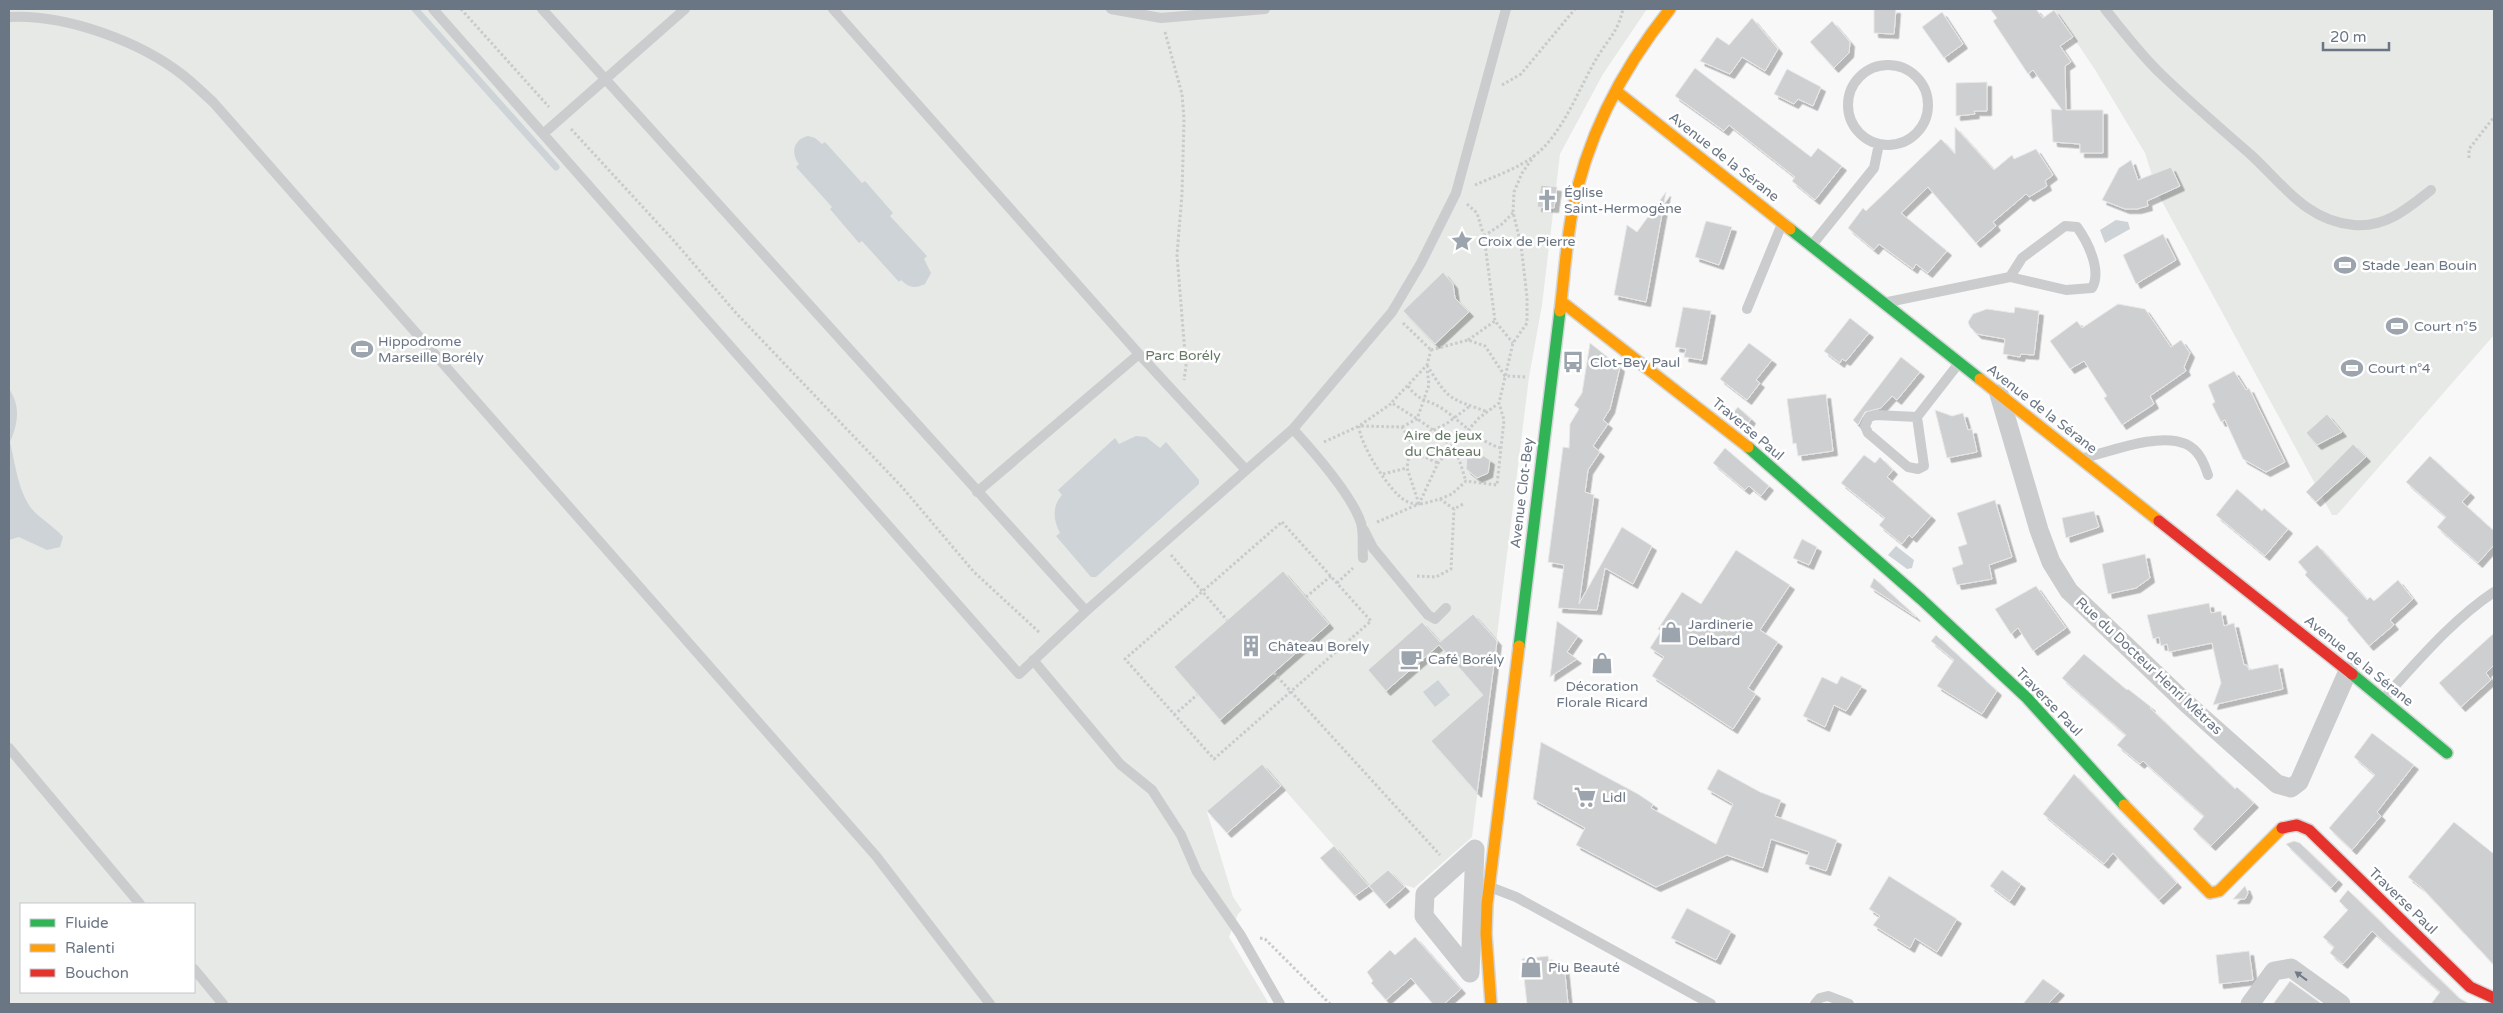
<svg xmlns="http://www.w3.org/2000/svg" width="2503" height="1013" viewBox="0 0 2503 1013" font-family="'Varela Round',sans-serif">
<style>
.green{fill:#e6e9e5;fill-rule:evenodd}
.water{fill:#cdd3d6}
.lines{fill:none;stroke-linecap:round;stroke-linejoin:round}
.stream{stroke:#cdd3d6;stroke-width:7}
.building{fill:#cecfd1;stroke:#e8e8e8;filter:url(#shadow)}
.fast-casing{stroke:#d5d6d6;stroke-width:14}
.slow-casing{stroke:#d5d6d6;stroke-width:14}
.jam-casing{stroke:#d5d6d6;stroke-width:14}
.path{stroke:#c9cacb;stroke-width:3;stroke-dasharray:2.5 2.5;stroke-linecap:butt}
.lane{stroke:#cbccce;stroke-width:10}
.street{stroke:#cbccce;stroke-width:19}
.fast{stroke:#30b455;stroke-width:11}
.slow{stroke:#ff9f0a;stroke-width:11}
.jam{stroke:#e5322d;stroke-width:11}
.oneway{fill:#707a89}
.labels{text-anchor:middle;dominant-baseline:central;stroke-width:5;stroke-linejoin:round;paint-order:stroke}
.street-label{font-size:14px;fill:#6b7685;stroke:#fff}
.poi-label{font-size:14px;fill:#6b7685;stroke:#fff;text-anchor:start}
.park-label{font-size:14px;fill:#667765;stroke:#fff}
</style>
<defs>
<filter id="shadow"><feDropShadow dx="4.5" dy="4.5" stdDeviation="0" flood-color="#0004"/></filter>
</defs>
<rect width="100%" height="100%" fill="#f8f8f8"/>
<!-- green -->
<path class="green" d="M9 9H1647L1603 74 1560 154 1542 305 1529 377 1472 837 1414 888 1402 884 1388 870 1369 886 1262 764 1207 812 1233 897 1242 910 1238 914 1229 937 1269 1004H9ZM21 904H194V992H21Z
M2054 9H2494V335L2337 515H2332L2158 194 2145 153 2094 68Z"/>
<!-- water -->
<path class="water" d="M808 136 815 138 822 144 825 142 862 183 865 181 893 213 890 216 927 256 924 259 931 273 925 284C915 289 909 288 901 280L899 282 862 241 859 243 830 209 832 207 796 167 799 164C790 153 794 139 808 136Z
M2116 220 2128 222 2130 229 2105 243 2100 230Z
M9 389C21 406 18 424 10 442 15 463 18 490 31 508 40 519 54 526 63 537L60 547 47 550 19 537 9 540Z
M1136 436 1146 437 1160 448 1166 442 1199 480V484L1096 577H1091L1056 536 1060 533C1053 520 1052 506 1062 495L1058 490 1115 438 1119 444Z
M1896 546 1914 560 1912 568 1907 569 1888 555Z
M1438 680 1450 695 1435 707 1423 692Z"/>
<g class="lines">
<!-- stream -->
<path class="stream" d="M415 9 556 167"/>
</g>
<!-- building -->
<path class="building" d="M1874 9H1896L1894 34 1874 33Z
M1990 9H2036L2043 18 2054 10 2073 37 2060 46 2071 62 2065 66 2066 110H2103V153H2080V144L2053 142 2051 109 2062 110 2033 70 2028 74 1993 21 1997 18Z
M1942 12 1963 44 1944 58 1922 27Z
M1752 18 1778 49 1765 71 1742 57 1730 74 1700 61 1717 37 1729 45Z
M1832 21 1850 42 1849 53 1834 68 1810 42Z
M1695 68 1811 157 1818 148 1842 166 1815 200 1792 181 1795 177 1729 125 1724 131 1675 96Z
M1787 69 1821 87 1813 106 1798 99 1794 104 1774 94Z
M1987 82V111H1974L1975 114 1956 116V83Z
M1955 127 1994 170 2012 155 2014 159 2036 149 2053 175 2045 181 2047 186 2029 197 2026 194 1993 222 1996 226 1976 243 1928 187 1901 213 1947 251 1928 273 1916 264 1913 269 1879 244 1874 250 1848 228 1863 208 1866 211 1941 139 1955 154Z
M2131 160 2138 180 2171 167 2180 186 2147 201 2148 206 2137 209H2125L2102 200 2119 168Z
M1541 185 1557 187 1554 208 1537 207Z
M1666 192 1646 302 1614 295 1627 225 1637 232Z
M1706 221 1732 227 1719 265 1695 257Z
M2163 234 2176 260 2136 284 2123 255Z
M1443 272 1453 284 1455 298 1469 312 1435 344 1403 311Z
M2118 304 2145 309 2171 347 2181 340 2190 353 2184 367 2186 371 2150 396 2154 404 2122 425 2104 398 2107 396 2084 361 2070 369 2050 341 2077 321 2082 328Z
M1683 307 1711 311 1702 360 1684 357 1686 349 1675 347Z
M2015 307 2039 311 2034 355 2021 354 2020 357 2003 354 2005 339 1977 334 1970 327 1968 322 1973 314 1987 309 2014 313Z
M1850 318 1869 333 1846 361 1842 359 1840 363 1824 351Z
M1590 343 1620 367 1610 409 1603 420 1608 424 1593 446 1600 452 1588 470 1585 492 1594 495 1579 604 1622 527 1652 546 1633 584 1605 568 1597 610 1558 608 1564 565 1548 562 1563 447 1569 448 1570 424 1579 409 1574 405 1582 393Z
M1749 343 1772 360 1756 380 1760 383 1747 400 1720 379Z
M1901 357 1920 372 1897 400 1892 396 1881 408 1865 412 1858 425 1853 420Z
M2234 371 2246 390 2249 388 2285 462 2266 472 2243 459 2225 420 2221 422 2212 404 2215 402 2208 385Z
M1826 394 1833 451 1798 456 1796 443 1793 444 1787 399Z
M1738 407 1751 419 1747 425 1732 414Z
M1935 410 1952 416 1963 413 1968 430 1972 429 1977 452 1947 458Z
M2327 414 2342 432 2317 445 2306 433Z
M2353 444 2366 457 2316 502 2306 492Z
M1725 448 1769 486 1761 496 1749 486 1745 490 1713 463Z
M1478 452 1490 460 1488 473 1477 478 1466 469 1467 456Z
M1864 455 1875 463 1880 457 1893 470 1887 477 1931 516 1912 538 1909 535 1902 544 1879 525 1885 518 1841 483Z
M2430 456 2470 493 2462 502 2494 531V545L2478 563 2437 527 2446 517 2406 482Z
M2237 489 2262 511 2264 508 2288 529 2265 556 2216 515Z
M1995 500 2012 557 1989 565 1992 579 1957 585 1952 568 1963 564 1958 547 1967 544 1957 513Z
M2094 511 2099 527 2066 538 2062 518Z
M1802 539 1817 547 1809 565 1793 558Z
M2317 545 2367 600 2370 597 2374 601 2398 580 2413 599 2390 620 2394 625 2369 646 2347 620 2348 618 2305 575 2307 572 2298 562Z
M1736 550 1790 585 1760 630 1778 642 1748 688 1756 694 1733 729 1652 676 1664 657 1650 648 1661 631 1658 629 1682 592 1701 604Z
M2145 554 2150 578 2136 588 2108 594 2102 564Z
M1283 571 1329 624 1220 720 1174 667Z
M1874 578 1910 611 1916 617 1870 587Z
M2036 586 2066 628 2033 651 2018 628 2011 634 1995 609Z
M2209 603 2211 613 2221 611 2224 626 2234 623 2244 665H2247L2249 670 2278 664 2283 689 2213 705 2221 683 2212 643 2169 652 2167 644 2161 646 2159 637 2153 639 2147 615Z
M1473 614 1497 641 1477 793 1431 741 1483 695 1450 657 1439 645 1386 691 1368 670 1422 622 1440 642Z
M1557 621 1578 636 1567 652 1577 659 1550 677Z
M2494 633V665L2486 673 2491 680 2461 707 2439 683Z
M1936 635 1997 691 1982 714 1937 686 1954 660 1931 641Z
M2084 654 2127 690 2128 689 2151 707 2150 708 2235 789 2237 787 2254 803 2211 846 2193 829 2204 816 2143 761 2140 764 2117 745 2126 735 2062 678Z
M1841 676 1862 686 1846 711 1834 705 1825 727 1803 716 1822 677 1837 684Z
M2372 733 2414 765 2377 812 2381 816 2352 850 2329 828 2375 775 2354 757Z
M1541 742 1638 794 1653 804 1651 808 1716 844 1733 804 1707 789 1718 769 1760 792 1781 800 1775 816 1837 840 1826 871 1805 864 1809 852 1771 839 1763 868 1727 855 1656 887 1576 845 1585 828 1533 799Z
M1262 764 1281 786 1227 833 1207 811Z
M2074 774 2177 883 2159 900 2113 853 2104 864 2043 814Z
M2454 822 2494 854V965L2422 888 2408 877Z
M2294 841 2300 843 2338 880 2331 888 2286 844Z
M1334 846 1369 886 1355 896 1320 858Z
M1388 870 1405 887 1385 904 1369 886Z
M2002 870 2021 884 2010 901 1990 886Z
M1889 876 1957 919 1937 952 1915 938 1910 948 1873 925 1880 916 1869 909Z
M2245 886 2248 893 2245 899H2233Z
M2348 890 2459 998 2470 1004H2431L2440 992 2372 931 2343 964 2330 953 2334 947 2323 937 2348 910 2339 901Z
M1687 908 1731 931 1716 960 1671 938Z
M1415 937 1461 989 1444 1004H1433L1411 978 1386 1000 1371 983 1373 981 1367 972 1390 950 1395 955Z
M2249 951 2253 980 2219 984 2216 955Z
M1548 956 1549 963 1564 964 1568 1004H1527L1522 959Z
M2043 979 2060 991 2048 1004H2023Z
M2290 981 2322 1004H2273Z"/>
<g class="lines">
<!-- fast casing -->
<g class="fast-casing">
<path id="fast" d="M1790 229 1980 379
M1748 447 1921 599 2027 698 2124 805
M1519 646 1560 311
M2352 674 2447 753"/>
</g>
<!-- slow casing -->
<g class="slow-casing">
<path id="slow" d="M1616 91 1790 229
M1562 302 1748 447
M1560 311C1564 279 1566 245 1572 213 1586 138 1623 68 1670 9
M1980 379 2159 521
M2124 805 2210 893 2219 891 2282 828
M1491 1004 1486 934 1487 904 1519 646"/>
</g>
<!-- jam casing -->
<g class="jam-casing">
<path id="jam" d="M2159 521 2352 674
M2282 828 2297 825 2309 830 2470 987 2494 998"/>
</g>
<!-- path -->
<path class="path" d="M461 9 549 107
M1165 32 1182 94 1184 119 1182 194 1177 255 1186 366 1184 380
M1502 85 1521 74 1575 9
M571 129 675 242 736 313 902 487 974 572 1040 633
M2469 158V149L2494 117
M1475 185C1493 177 1519 168 1534 156 1564 133 1579 87 1598 56 1610 37 1618 31 1623 9
M1467 204 1477 213 1484 236 1495 321 1513 343
M1484 236 1502 224 1513 213
M1403 323 1431 350
M1468 340 1495 321
M1431 350 1468 340 1485 346 1505 376 1527 377
M1427 365C1449 401 1449 398 1488 412
M1408 386C1418 401 1429 400 1443 409 1463 423 1477 441 1501 448
M1392 402 1427 365 1431 350
M1402 427 1417 419 1429 385 1427 368
M1411 441 1446 424 1470 406
M1324 442 1359 426 1392 403C1412 416 1445 434 1457 455 1461 463 1463 473 1466 481
M1411 456 1425 457 1438 463
M1383 474 1407 468
M1440 499 1452 494 1466 481 1497 485 1504 420 1499 403
M1419 504 1407 468 1411 441 1402 427 1359 426C1359 443 1390 493 1406 501 1417 507 1429 502 1440 499L1454 509 1465 503
M1282 522 1371 621 1214 759 1125 659Z
M1377 522 1419 504 1438 463 1479 418 1499 403 1513 343 1527 323V297L1521 245 1513 212 1514 192 1522 173 1534 156
M1171 555 1227 620
M1417 576 1436 577 1451 569 1454 509
M1337 583 1353 568
M1306 597 1331 576
M1274 673 1440 855
M1174 715 1197 695
M1260 938 1265 939 1330 1004"/>
<!-- lane -->
<path class="lane" d="M433 9 1019 674 1086 611
M542 9 1086 611 1293 429 1392 312 1421 263 1456 193 1506 9
M833 9 1139 354 1246 470
M1111 9 1161 18 1265 9
M2105 9C2123 31 2141 55 2162 75 2190 102 2220 128 2250 154 2282 183 2306 221 2354 225 2386 228 2408 208 2431 190
M9 17C65 14 140 41 184 76 194 84 203 93 213 102L876 856 990 1004
M1848 105a40 40 0 1 1 80 0a40 40 0 1 1-80 0Z
M543 134 685 9
M1812 245 1874 168 1879 144
M1888 302 2010 277 2066 290 2092 288C2102 271 2088 242 2077 227L2065 226 2022 258 2010 277
M1747 309 1782 224
M1917 417 1924 466 1918 469 1908 467 1868 433 1865 426 1869 417 1876 415 1917 417 1959 363
M1293 429C1313 451 1352 495 1361 523 1364 533 1362 547 1363 558
M2084 458C2112 451 2159 432 2186 444 2199 450 2204 463 2208 475
M977 492 1139 354
M1364 530 1373 548 1428 615 1435 619 1446 608
M1033 660 1120 764 1152 790 1181 835 1197 872 1240 934 1280 1004
M2384 698C2418 661 2452 620 2494 592
M9 748 140 904
M1490 887 1516 897 1711 1004
M194 969 223 1004
M1815 1004 1820 998 1828 996 1849 1004"/>
<!-- street -->
<path class="street" d="M1999 394 2039 530 2051 562 2069 591 2186 703 2277 784 2291 788 2299 782 2348 671
M1475 849 1470 973 1424 916 1425 894Z
M2250 1004 2274 971 2291 968 2341 1004"/>
<!-- fast -->
<use href="#fast" class="fast"/>
<!-- slow -->
<use href="#slow" class="slow"/>
<!-- jam -->
<use href="#jam" class="jam"/>
</g>
<!-- one-way arrows -->
<defs><path id="oneway-solid" d="M-6-.8H1V-3.2L6.5 0L1 3.2V.8H-6Z" transform="scale(1.25)"/></defs>
<use class="oneway" href="#oneway-solid" transform="translate(2301 976) rotate(-144)"/>
<!-- icons -->
<defs>
<g id="church-bare" transform="scale(1.725)"><path d="M-1.2-6h2.4v3.5h3.3v2.4h-3.3V6h-2.4V-.1h-3.3v-2.4h3.3Z" fill="#9ca4ad" stroke="#fff" stroke-width="2.5" paint-order="stroke"/></g>
<g id="sight-bare" transform="scale(1.725)"><path d="M0-6L1.8-2.2L6-1.7L2.9 1.2L3.7 5.4L0 3.3L-3.7 5.4L-2.9 1.2L-6-1.7L-1.8-2.2Z" fill="#9ca4ad" stroke="#fff" stroke-width="2.5" paint-order="stroke"/></g>
<g id="stadium-bare" transform="scale(1.725)"><path d="M0-5a6.5 5 0 1 0 0 10a6.5 5 0 1 0 0-10ZM-3.5-1.8h7v3.6h-7Z" fill="#9ca4ad" stroke="#fff" stroke-width="2.5" paint-order="stroke"/></g>
<g id="bus-bare" transform="scale(1.725)"><path d="M-5-6H5V4H4V6H2V4H-2V6H-4V4H-5ZM-3.5-4V0h7V-4ZM-3.5 1.2v1.5H-2V1.2ZM2 1.2v1.5H3.5V1.2Z" fill="#9ca4ad" stroke="#fff" stroke-width="2.5" paint-order="stroke"/></g>
<g id="shop-bare" transform="scale(1.725)"><path d="M-5-2.5h2.3a2.7 3.5 0 0 1 5.4 0H5L5.5 6h-11ZM-1.5-2.5h3a1.5 2.3 0 0 0-3 0Z" fill="#9ca4ad" stroke="#fff" stroke-width="2.5" paint-order="stroke"/></g>
<g id="building-bare" transform="scale(1.725)"><path d="M-4-6H4V6H1V3H-1V6H-4ZM-2.5-4.3h1.7v1.8h-1.7ZM.8-4.3h1.7v1.8H.8ZM-2.5-1h1.7V.8h-1.7ZM.8-1h1.7V.8H.8Z" fill="#9ca4ad" stroke="#fff" stroke-width="2.5" paint-order="stroke"/></g>
<g id="cafe-bare" transform="scale(1.725)"><path d="M-5.5-4.5H6V0H3Q3 3.5 0 3.5H-2.5Q-5.5 3.5-5.5 0ZM3-3.2v2h1.7v-2ZM-6 4.5H4V6H-6Z" fill="#9ca4ad" stroke="#fff" stroke-width="2.5" paint-order="stroke"/></g>
<g id="supermarket-bare" transform="scale(1.725)"><path d="M-6-5.5h2.5l.6 2H6L4.5 2H-2.5L-4.4-4H-6ZM-1.5 3.2a1.3 1.3 0 1 0 .1 0ZM3 3.2a1.3 1.3 0 1 0 .1 0Z" fill="#9ca4ad" stroke="#fff" stroke-width="2.5" paint-order="stroke"/></g>
</defs>
<g fill-rule="evenodd">
<use href="#church-bare" x="1547" y="200"/>
<use href="#sight-bare" x="1462" y="241"/>
<use href="#stadium-bare" x="2345" y="265"/>
<use href="#stadium-bare" x="2397" y="326"/>
<use href="#stadium-bare" x="362" y="349"/>
<use href="#bus-bare" x="1573" y="362"/>
<use href="#stadium-bare" x="2352" y="368"/>
<use href="#shop-bare" x="1671" y="632"/>
<use href="#building-bare" x="1251" y="646"/>
<use href="#cafe-bare" x="1411" y="659"/>
<use href="#shop-bare" x="1602" y="663"/>
<use href="#supermarket-bare" x="1585" y="797"/>
<use href="#shop-bare" x="1531" y="967"/>
</g>
<g class="labels">
<!-- street labels -->
<g class="street-label">
<text transform="translate(1724 157) rotate(38)">Avenue de la Sérane</text>
<text transform="translate(2042 409) rotate(38)">Avenue de la Sérane</text>
<text transform="translate(1748 429) rotate(40)">Traverse Paul</text>
<text transform="translate(1522 493) rotate(-83)">Avenue Clot-Bey</text>
<text transform="translate(2359 661) rotate(39)">Avenue de la Sérane</text>
<text transform="translate(2149 666) rotate(43)">Rue du Docteur Henri Métras</text>
<text transform="translate(2049 702) rotate(46)">Traverse Paul</text>
<text transform="translate(2403 901) rotate(44)">Traverse Paul</text>
</g>
<!-- poi labels -->
<g class="poi-label">
<text x="1564" y="192">Église<tspan x="1564" dy="16">Saint-Hermogène</tspan></text>
<text x="1478" y="241">Croix de Pierre</text>
<text x="2362" y="265">Stade Jean Bouin</text>
<text x="2414" y="326">Court n°5</text>
<text x="378" y="341">Hippodrome<tspan x="378" dy="16">Marseille Borély</tspan></text>
<text x="1590" y="362">Clot-Bey Paul</text>
<text x="2368" y="368">Court n°4</text>
<text x="1688" y="624">Jardinerie<tspan x="1688" dy="16">Delbard</tspan></text>
<text x="1268" y="646">Château Borely</text>
<text x="1428" y="659">Café Borély</text>
<text x="1602" y="686" text-anchor="middle">Décoration<tspan x="1602" dy="16">Florale Ricard</tspan></text>
<text x="1602" y="797">Lidl</text>
<text x="1548" y="967">Piu Beauté</text>
</g>
<!-- park labels -->
<g class="park-label">
<text x="1183" y="355">Parc Borély</text>
<text x="1443" y="435">Aire de jeux<tspan x="1443" dy="16">du Château</tspan></text>
</g>
</g>
<!-- border -->
<rect width="2503" height="1013" fill="none" stroke="#6b7685" stroke-width="20"/>
<!-- legend -->
<rect x="20" y="903" width="175" height="90" fill="#ffffff" stroke="#c4c8ce"/>
<rect x="30" y="919" width="25" height="8" fill="#30b455" stroke="#c4c8ce"/>
<text x="65" y="928" font-size="15" fill="#6b7685">Fluide</text>
<rect x="30" y="944" width="25" height="8" fill="#ff9f0a" stroke="#c4c8ce"/>
<text x="65" y="953" font-size="15" fill="#6b7685">Ralenti</text>
<rect x="30" y="969" width="25" height="8" fill="#e5322d" stroke="#c4c8ce"/>
<text x="65" y="978" font-size="15" fill="#6b7685">Bouchon</text>
<!-- scale -->
<path d="M2323 42v8h66v-8" fill="none" stroke="#6b7685" stroke-width="2.5"/>
<text x="2330" y="42" font-size="15" fill="#6b7685" stroke="#ffffff" stroke-width="4" paint-order="stroke">20 m</text>
</svg>
